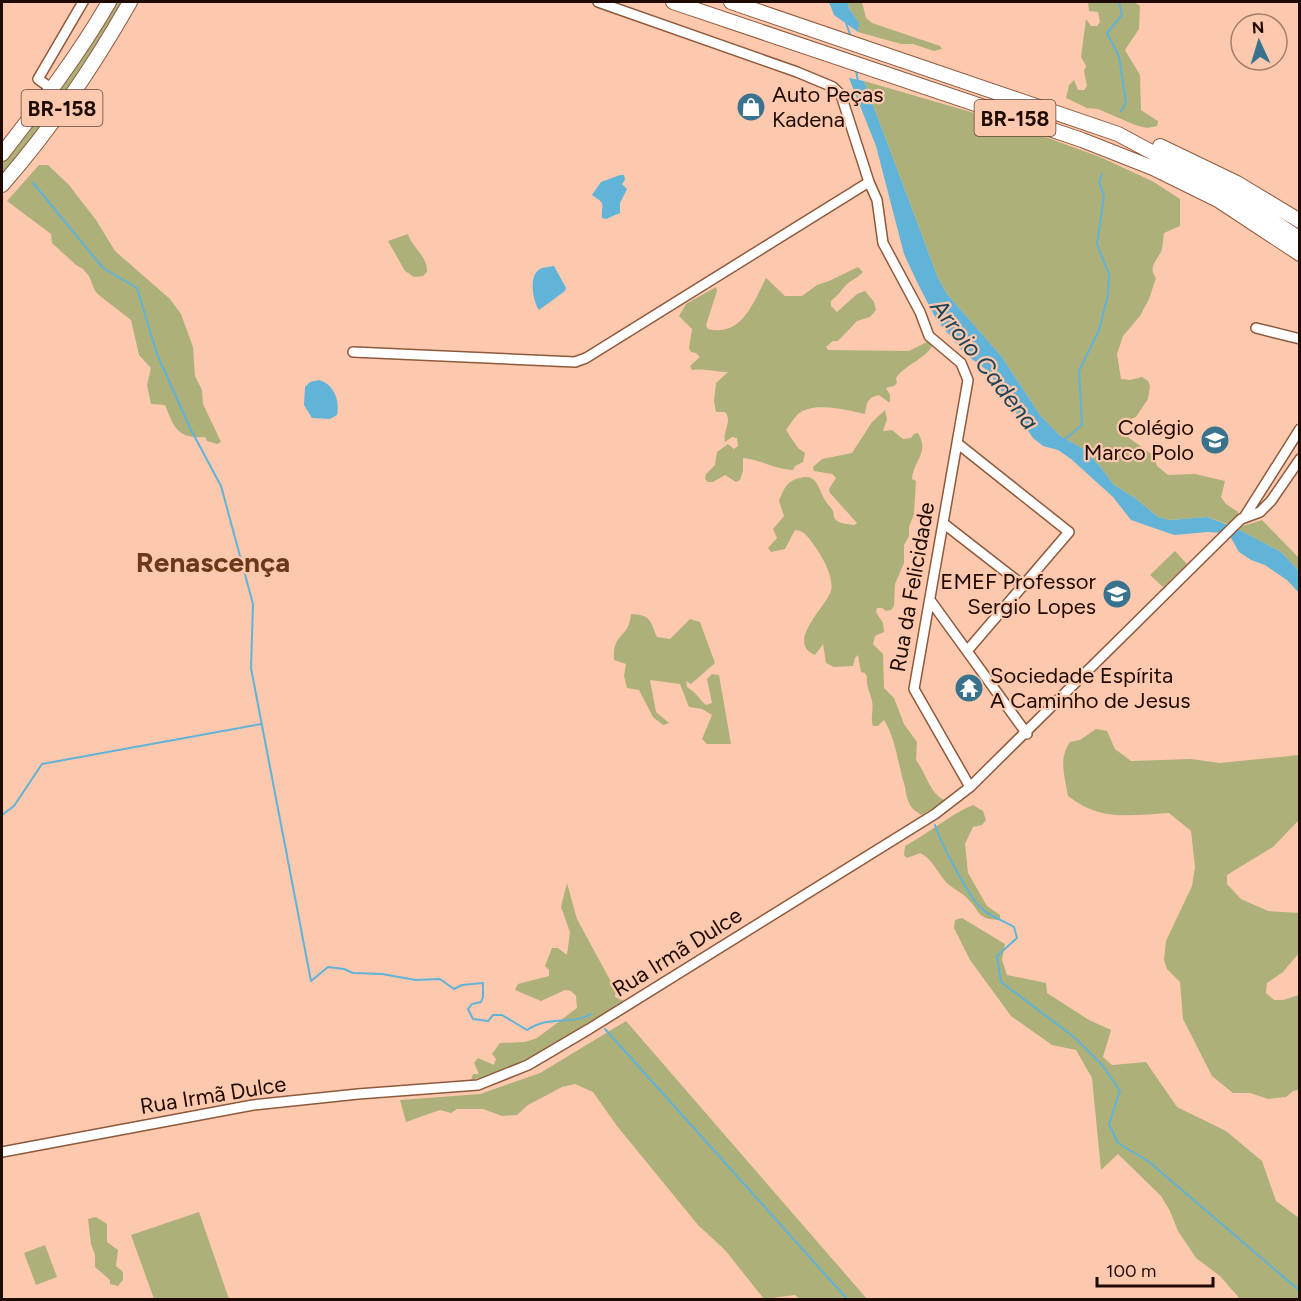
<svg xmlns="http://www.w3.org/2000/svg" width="1301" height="1301" viewBox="0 0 1301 1301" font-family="Figtree,sans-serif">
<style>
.green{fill:#aeb079}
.water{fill:#61b3d8}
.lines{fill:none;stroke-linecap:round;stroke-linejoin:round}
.stream{stroke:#61b3d8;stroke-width:2}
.minor-casing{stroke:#8f593b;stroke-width:12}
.highway-casing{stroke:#8f593b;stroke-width:16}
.minor{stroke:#fff;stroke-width:9}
.highway{stroke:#fff;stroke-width:14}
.labels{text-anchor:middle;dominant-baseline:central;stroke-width:4.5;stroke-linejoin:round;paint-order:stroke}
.shield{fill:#fcc9af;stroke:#614335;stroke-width:1.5}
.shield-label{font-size:21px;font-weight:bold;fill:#1f0a01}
.poi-label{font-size:22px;fill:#1f0a01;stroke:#fcc9af;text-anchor:start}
.street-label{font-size:22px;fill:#1f0a01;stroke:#fcc9af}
.water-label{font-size:24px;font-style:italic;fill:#1f4354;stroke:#fcc9af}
.district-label{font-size:28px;font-weight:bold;fill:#6b3819;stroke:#fcc9af}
</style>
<rect width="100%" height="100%" fill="#fcc9af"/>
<!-- green -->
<path class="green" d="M112 2H123C87 64 46 121 2 177V163L27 131Z
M848 2H862L866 18 872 23 940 46 942 49 934 51 913 44H901L858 32C860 16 850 16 848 2Z
M1088 2H1134L1140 6 1139 29 1125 50 1140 75 1141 110 1158 121 1157 126 1147 128 1135 125 1098 109 1087 108 1066 98 1069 85 1074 80 1078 90H1084L1087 86 1084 71 1086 66 1081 57 1086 19 1091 26H1097L1100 22 1098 12 1089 11Z
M864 81 1002 121 1100 157 1154 182 1180 199V226L1164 233C1163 239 1163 247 1161 252 1156 261 1148 268 1156 278L1149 299 1140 316 1123 336 1117 354 1121 379 1130 380 1142 377 1148 381 1150 386 1148 399 1136 417 1121 423 1125 435 1154 456 1157 466 1168 475 1195 474 1225 481 1221 497 1226 504 1238 512 1237 517 1230 525 1207 517 1168 520 1158 517 1135 498 1114 485 1099 465 1082 448 1060 436 1040 415 1002 357 947 294 938 278Z
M39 165H48L69 185 96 220 115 251 170 299 181 314 193 347 195 376 202 390 203 404 221 442 217 444 207 441 205 437C178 439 174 428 165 405L151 404 147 385 151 368 139 355 131 320 100 296 95 291 89 276 83 269 76 265 52 243 51 234 7 201Z
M408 234C412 248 428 256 427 272L423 276 414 277 405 271 388 241Z
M858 267 863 272C858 278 851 280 846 285 841 291 837 296 831 301V306L837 312 857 294 865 291 874 302 876 310 870 317 857 321 838 341H833L826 347 828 350 909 351 925 343 928 340 933 345C924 360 906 364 896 378L897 383 894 386 886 388 890 395V403L879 395C867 398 867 402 865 414 847 410 814 401 798 414 793 419 790 425 786 430L798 448 805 453 803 462 795 466 793 470C775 469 761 460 743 458V471L740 480 736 482 725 475 713 482H708L705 479 706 474 715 465 717 452 728 444 734 449 738 446 737 438 732 437 725 442C722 431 733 422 725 412H716L714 401 716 383 728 372C717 372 702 368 692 370L690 366 700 357 696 353 691 352 689 348 692 329 679 316 686 304 716 287 717 291 706 325 708 329C742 337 753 303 766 278L785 296H802L817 285 829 281Z
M885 410 887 419 883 431 892 430 903 439 911 438 914 434 918 433C930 453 913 461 912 479L916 481 914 514 909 527V536L904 545V563L895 584 894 606 891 610 886 611 882 608H877L876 612 883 623 884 632 875 636 873 644 883 654 884 688 894 698 904 724 917 742 916 760C926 773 929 792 944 800L934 808 921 815C917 812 912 809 910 805 907 800 906 793 905 787 898 765 896 739 884 720L878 726H873C870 718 874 710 872 701 870 692 866 687 867 677L865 673 861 672 858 655 855 658 853 666 834 667 826 663 823 644 815 655C785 642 826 607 831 591 834 577 823 558 816 548 810 540 805 530 795 530L785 549 771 552 768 548 777 538 773 529 784 516 779 501C784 489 786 481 800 478 817 473 818 488 825 500 827 504 831 507 833 511 834 515 833 517 836 520 839 524 849 524 854 525L857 523 830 493 829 489 836 478 832 474 814 471 813 467 822 459 852 453 872 422Z
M1262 520 1299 558V571L1281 552 1236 528Z
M1175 551 1187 564 1163 587 1150 575Z
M631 614C651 615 650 620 657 637L670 639 690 619 700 622 715 663 691 684 686 681 687 687C698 694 698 698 706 705L712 703 707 679 712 674 719 675 731 744H707L702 739 712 715 702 709 689 707 680 684 650 680 656 712 669 723 663 725 653 717 639 690 627 688 624 676 626 664 614 660C612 632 629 639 631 614Z
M1096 729 1107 731 1115 749 1131 761 1191 759 1220 763 1299 755V820L1273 847 1227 875V884L1241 899 1268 911 1299 913V953L1283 972 1267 983 1266 993 1274 1000H1283L1299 995V1090L1293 1091 1286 1097 1268 1099 1250 1093H1233L1212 1076 1183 1019 1180 982 1167 969 1164 960 1166 941 1192 886 1195 867 1191 831 1169 813C1130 815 1101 822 1068 796 1065 777 1058 759 1070 742L1080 740Z
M973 805 983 811 986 820 982 825 973 827 965 844 968 873 987 906 1000 915V920C975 919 981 911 967 898 960 891 951 888 945 881 936 870 932 859 920 853L907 858 904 855 905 846C929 833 949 815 973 805Z
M567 883 577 919 616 991 615 997 626 1002C574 1026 529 1068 471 1080L473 1074H479L474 1063 478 1058 494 1065 496 1059 492 1054 500 1043 525 1042 537 1038 577 1008 576 996 571 991 565 990 541 1001 515 990 518 984 549 976V970L545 966 552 948H558L567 955 570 932 561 907Z
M962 918 1005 944 1002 960 1007 975 1046 983 1047 993 1089 1020 1111 1030 1103 1057 1112 1065 1146 1062 1177 1107 1226 1131 1262 1161 1276 1201 1299 1218V1299H1240L1220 1276 1196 1258 1178 1231 1170 1211 1161 1196 1118 1154 1101 1170 1092 1078 1076 1050 1052 1045 1011 1016 970 960 954 928 955 920Z
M626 1021 867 1299H800L795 1295 764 1299 725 1250 698 1225 617 1126 593 1092 575 1084 562 1087 528 1105 517 1115 502 1116 483 1109H457L451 1113 440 1110 406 1122 400 1100 480 1094 540 1073Z
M199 1212 229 1299H154L131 1235Z
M96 1217 107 1224V1242L118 1250 116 1266 123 1272V1280L118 1286 110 1284V1280L95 1267V1255L91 1244 88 1219Z
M45 1245 57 1277 36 1285 24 1253Z"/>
<!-- water -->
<path class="water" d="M829 2H848L849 8 859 23 858 32 834 15Z
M849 78 864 81 938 278 947 294 1002 357 1040 415 1060 436 1082 448 1099 465 1114 485 1135 498 1158 517 1169 520 1207 517 1236 528 1281 552 1299 571V597V593L1287 580 1265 565 1251 560 1239 552 1230 536 1223 533 1208 532 1174 535 1131 520 1113 497 1071 459 1058 450 1043 446 1033 438 988 371 965 354 936 319 918 284 904 254 876 146Z
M620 175H624L625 180 622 184 627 189 620 203V213L606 219 602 218C601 202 607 205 592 195L601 182Z
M554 266 566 288 565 291 539 310C533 301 528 276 540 269 544 267 549 267 554 266Z
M319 380C334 384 340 401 337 415L330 419 312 418 304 405 305 387 310 382Z"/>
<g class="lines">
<!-- stream -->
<path class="stream" d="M1119 2 1122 15 1107 33 1119 56 1126 103 1121 111
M846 23 851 37
M856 70 858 82
M33 183 103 268 137 288 157 354 190 428 221 486 253 604 251 668 311 981 328 967 344 969 353 973 382 974 416 980 440 979 454 989 462 985 483 983V997L481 1002 472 1004 468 1009 473 1019 488 1021 493 1015H502L527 1030C551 1014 571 1026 591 1014
M1064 440 1082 425 1079 371 1099 330 1108 295 1109 274 1097 244 1104 196 1099 182 1102 174
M2 815 14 806 42 764 261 724
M935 825C940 842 969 897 981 908 989 916 1004 921 1014 927L1017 938 997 956 1001 982 1074 1037 1103 1066 1120 1091 1109 1124 1118 1143 1148 1161 1300 1291
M605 1029 848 1300"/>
<!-- minor casing -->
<g class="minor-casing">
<path id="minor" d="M598 2 797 72 833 87 841 95 869 182 877 200 883 243 920 312 929 336 961 363 968 380 914 689 970 787
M52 89 38 79 83 2
M1256 328 1300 339
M353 352 575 362 586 358 869 182
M957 443 1069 532 967 651
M1245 516 1300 429
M943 523 1024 586
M930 600 1027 734
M2 1152 253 1105 358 1094 478 1085 528 1065 589 1029 935 814 970 787 1241 519 1260 512 1271 501 1300 459"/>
</g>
<!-- highway casing -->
<g class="highway-casing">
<path id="highway" d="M673 2 1082 140 1153 168 1218 200 1300 254
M731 2 1118 134 1243 201 1300 239
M1160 146 1237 183 1300 221
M2 154C40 105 78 56 109 2
M2 185C51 129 93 67 130 2"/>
</g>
<!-- minor -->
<use href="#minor" class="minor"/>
<!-- highway -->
<use href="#highway" class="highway"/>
</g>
<!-- icons -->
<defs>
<g id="shop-disc" transform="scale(1.5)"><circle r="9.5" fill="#39728c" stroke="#fcc9af"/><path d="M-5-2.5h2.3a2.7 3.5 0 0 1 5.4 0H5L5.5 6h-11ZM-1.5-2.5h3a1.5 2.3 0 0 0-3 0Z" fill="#fff"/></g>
<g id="school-disc" transform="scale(1.5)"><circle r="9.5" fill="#39728c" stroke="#fcc9af"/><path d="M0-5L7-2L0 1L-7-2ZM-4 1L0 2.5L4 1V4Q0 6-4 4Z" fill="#fff"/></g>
<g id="temple-disc" transform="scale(1.5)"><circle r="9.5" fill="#39728c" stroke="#fcc9af"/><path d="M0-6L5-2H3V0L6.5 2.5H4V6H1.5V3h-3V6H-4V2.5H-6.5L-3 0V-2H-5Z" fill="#fff"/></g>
</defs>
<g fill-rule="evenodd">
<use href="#shop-disc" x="751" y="107"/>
<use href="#school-disc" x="1215" y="440"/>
<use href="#school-disc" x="1117" y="594"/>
<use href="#temple-disc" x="969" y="688"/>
</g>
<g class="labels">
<!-- shield labels -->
<g class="shield">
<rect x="21.5" y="90" width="81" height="36" rx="4.5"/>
<rect x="974.5" y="100" width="81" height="36" rx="4.5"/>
</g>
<g class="shield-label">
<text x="62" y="108">BR-158</text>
<text x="1015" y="118">BR-158</text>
</g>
<!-- poi labels -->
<g class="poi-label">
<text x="772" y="94">Auto Peças<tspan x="772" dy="25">Kadena</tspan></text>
<text x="1194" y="427" text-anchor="end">Colégio<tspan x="1194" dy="25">Marco Polo</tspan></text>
<text x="1096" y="581" text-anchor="end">EMEF Professor<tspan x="1096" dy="25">Sergio Lopes</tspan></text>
<text x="990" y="675">Sociedade Espírita<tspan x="990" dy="25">A Caminho de Jesus</tspan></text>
</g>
<!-- street labels -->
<g class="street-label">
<text transform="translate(912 587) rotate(-80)">Rua da Felicidade</text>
<text transform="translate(677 952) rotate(-32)">Rua Irmã Dulce</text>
<text transform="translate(213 1095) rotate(-9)">Rua Irmã Dulce</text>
</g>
<!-- water labels -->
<g class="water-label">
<text transform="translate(985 364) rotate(52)">Arroio Cadena</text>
</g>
<!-- district labels -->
<g class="district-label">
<text x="213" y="562">Renascença</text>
</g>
</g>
<!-- border -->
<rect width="1301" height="1301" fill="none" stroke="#1f0a01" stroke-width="6"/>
<!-- north arrow -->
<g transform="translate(1259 42) rotate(356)"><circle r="28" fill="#fcc9af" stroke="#a47d69" stroke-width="1.5"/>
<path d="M0-4.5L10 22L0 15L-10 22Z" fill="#39728c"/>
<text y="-9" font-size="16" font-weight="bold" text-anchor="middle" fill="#1f0a01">N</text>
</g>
<!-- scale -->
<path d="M1097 1277v9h116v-9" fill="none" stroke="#1f0a01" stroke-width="3"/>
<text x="1106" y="1277" font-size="18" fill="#1f0a01" stroke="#fcc9af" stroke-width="4.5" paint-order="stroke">100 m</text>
</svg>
